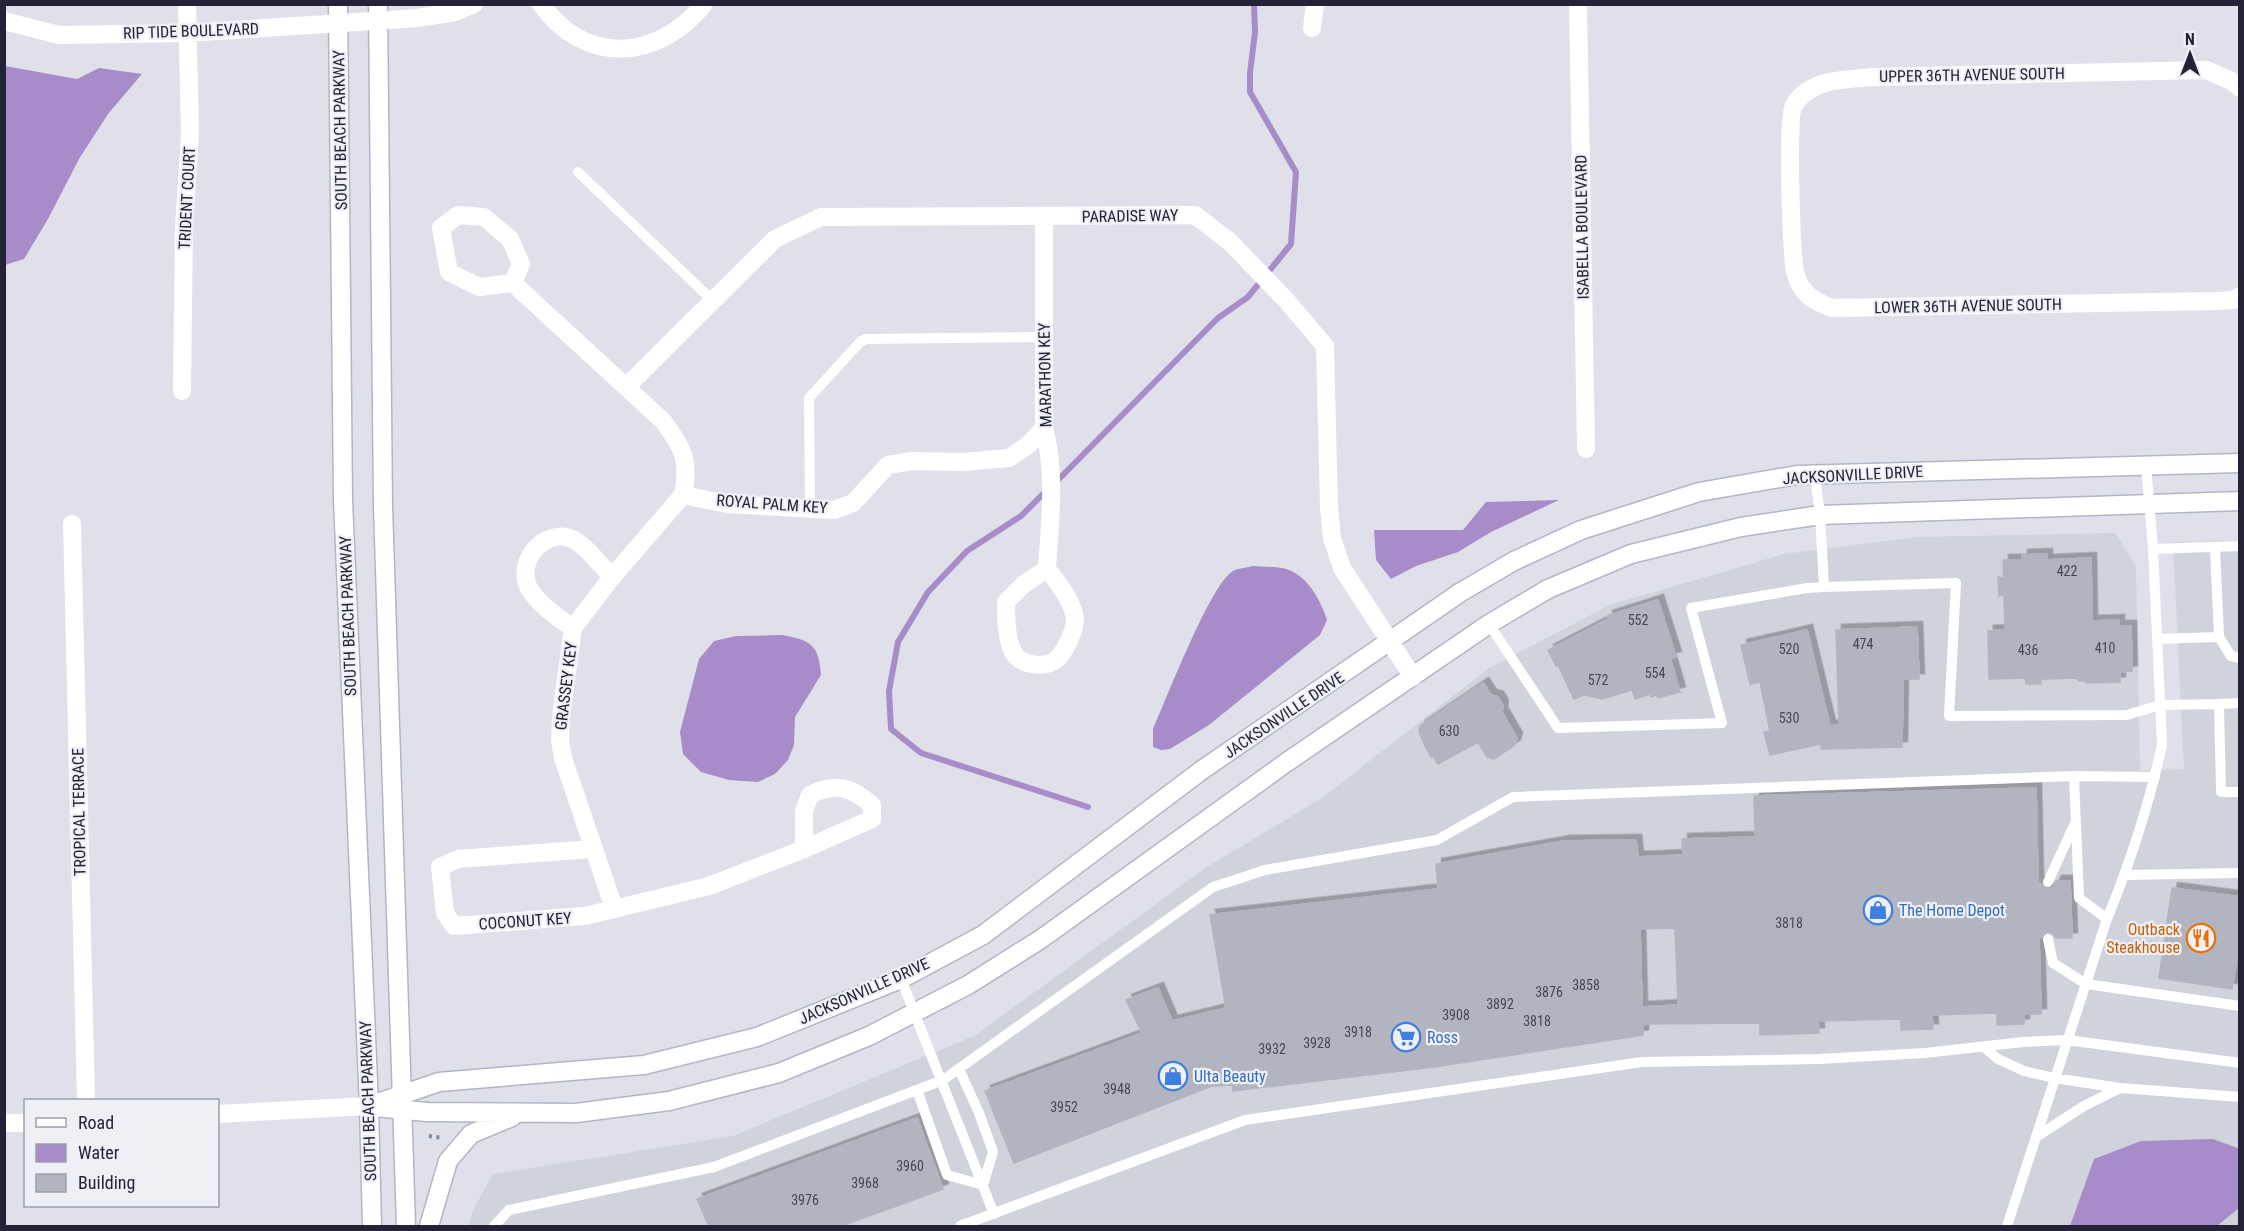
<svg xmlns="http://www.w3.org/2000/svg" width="2244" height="1231" viewBox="0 0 2244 1231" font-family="'Roboto Condensed',sans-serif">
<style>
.built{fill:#d0d2dc}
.water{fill:#a88cc9}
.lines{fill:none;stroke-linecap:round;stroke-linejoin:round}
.stream{stroke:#a88cc9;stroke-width:6}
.building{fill:#b2b4c0;stroke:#b2b4c2;stroke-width:1.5;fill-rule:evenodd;filter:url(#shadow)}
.secondary-casing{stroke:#b3b5c7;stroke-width:21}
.path{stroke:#8283a9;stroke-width:4;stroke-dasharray:3 4.5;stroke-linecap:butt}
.lane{stroke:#fff;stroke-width:10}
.street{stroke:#fff;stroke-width:18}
.secondary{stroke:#fff;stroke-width:18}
.labels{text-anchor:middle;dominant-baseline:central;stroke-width:4.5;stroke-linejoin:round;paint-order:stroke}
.number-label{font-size:14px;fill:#474659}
.street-label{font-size:16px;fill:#232237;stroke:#eff0f6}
.shop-label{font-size:16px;fill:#366cbe;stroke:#eff0f6;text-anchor:start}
.food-label{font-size:16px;fill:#c56008;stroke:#eff0f6;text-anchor:end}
</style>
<defs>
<filter id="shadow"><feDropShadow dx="5.5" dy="-5.5" stdDeviation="0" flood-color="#0004"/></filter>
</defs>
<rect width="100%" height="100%" fill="#dfe0e9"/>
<!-- built -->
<path class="built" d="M2115 533 2136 566 2140 771 2184 769 2173 542 2239 541V1226H469L473 1210 493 1174 733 1136 974 1036 1207 867 1322 798 1489 668 1610 605 1784 554 1918 537Z"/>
<!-- water -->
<path class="water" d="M5 66 77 79 99 68 142 74 108 114 79 159 48 219 24 259 5 265Z
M1559 500 1491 532 1458 552 1416 566 1391 579 1376 560 1374 530H1463L1486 502Z
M1252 566C1262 567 1275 566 1286 569 1307 575 1321 600 1327 620L1320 635 1209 725 1170 749 1161 750 1153 747V729C1166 700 1211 583 1233 571 1238 568 1246 568 1252 566Z
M782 635C810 640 819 644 821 675L795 717 794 745 788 760 775 774 758 782 729 780 701 772 683 754 680 732 699 659 714 641 736 636Z
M2213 1139 2240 1149 2239 1208 2217 1226H2070L2094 1159 2141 1141Z"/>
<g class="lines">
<!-- stream -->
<path class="stream" d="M1055 483 1218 318 1248 297 1291 244 1296 172 1250 92V73L1255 32 1254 4
M1047 490 1021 516 967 551 928 592 898 642 889 691 891 729 921 753 1088 807"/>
</g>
<!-- building -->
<path class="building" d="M2047 554V560L2091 558 2092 621 2119 620V626H2131L2132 671 2120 672V682L2086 683V681H2079L2076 678 2041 679V684H2026L2025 678 1989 679 1988 631 2005 630 2004 595 1999 596 1998 577 2004 578 2003 560H2022V555Z
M1658 600 1676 657 1670 658 1680 692 1658 698 1656 695 1651 697 1650 694 1635 699 1632 690 1602 699 1584 695 1574 699 1558 665 1556 666 1548 650 1608 619 1607 616Z
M1917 627 1919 679H1903L1902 747 1821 749V744L1770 755 1764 732 1770 731 1760 682 1750 684 1741 645 1807 630 1830 726 1839 725 1836 630Z
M1483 683 1491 695 1498 697 1503 706 1502 712 1517 738 1515 745 1494 759 1487 757 1478 742 1438 764 1433 756 1431 757 1424 744 1419 732 1420 726Z
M2036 788 2038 882 2048 889 2053 888 2056 881H2070L2072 938H2056L2053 934 2047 932 2039 939 2041 1014H2024V1024L1997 1025V1013L1932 1015 1933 1029 1901 1030V1019L1818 1021 1819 1033 1760 1035V1023L1643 1024V1035L1434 1067 1233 1091 1232 1085 1212 1086 1014 1163 985 1091 1142 1033 1126 1000 1158 988 1172 1021 1226 1008 1210 915 1438 889 1436 864 1564 841 1636 840 1638 857 1683 855 1682 839 1755 837 1754 796ZM1675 928 1678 1005 1642 1007 1640 929Z
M2172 888 2240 897V938L2232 989 2159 978Z
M917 1118 943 1189 839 1227H709L697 1199Z"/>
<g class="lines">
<!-- secondary casing -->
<g class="secondary-casing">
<path id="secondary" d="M338 4 343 500 369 1106 372 1226
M378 4 383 506 406 1226
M369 1106 439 1082 644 1065 757 1037 901 979 983 935 1202 770 1461 592 1514 561 1581 530 1699 492 1797 475 2240 463
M374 1107 427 1112 576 1113 669 1101 779 1073 869 1036 968 985 1041 939 1287 762 1489 624 1548 589 1631 554 1741 527 1820 515 2240 501
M429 1226 448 1161 471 1134 512 1117"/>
</g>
<!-- path -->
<path class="path" d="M429 1136 443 1138"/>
<!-- lane -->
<path class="lane" d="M578 172 713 301
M1815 475 1820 515 1824 587
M810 509 809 398 861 341 866 339 1044 337
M2153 549 2240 546
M1489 624 1558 728 1722 723 1691 608 1807 588 1824 587 1956 583 1949 716 2127 715 2160 705 2219 704
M2219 637 2231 656 2240 658
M2157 639 2219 637 2215 547
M2240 703 2219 704 2221 792H2240
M2074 776 2079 898 2107 919
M2126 875 2240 873
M2048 882 2074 825
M2048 939 2053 963 2086 984 2240 1006
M901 979 994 1214
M1985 1048 1998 1059 2024 1071 2054 1078 2120 1088 2240 1097
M917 1090 947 1175 983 1185 993 1152 979 1113 959 1069
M2036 1137 2084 1106 2120 1088
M494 1226 509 1210 714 1167 943 1080 1213 887 1265 870 1437 840 1513 797 2074 776 2155 777
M960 1226 1245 1120 1642 1062 1819 1059 1925 1053 2023 1042 2067 1040 2240 1063
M2007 1226 2107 919C2130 863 2149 805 2162 745L2153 549 2146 465"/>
<!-- street -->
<path class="street" d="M541 4C585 66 658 61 704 4
M1578 4 1586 449
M4 21 59 35 187 33 418 18 455 12 474 4
M1312 28 1315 4
M2240 88 2231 81 2207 70 1873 77C1845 80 1811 78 1794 105 1786 117 1792 245 1794 266 1795 273 1798 282 1802 288 1809 299 1821 304 1832 308L2216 301 2233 300 2240 296
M458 215 484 217 510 239 521 264 513 283 479 287 449 272 441 228Z
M1044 217V428C1056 472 1050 523 1047 569L1024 584 1006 602C1006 617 1006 637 1013 652 1020 666 1047 669 1058 658 1065 651 1074 632 1075 621 1075 604 1057 581 1047 569
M513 283 663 421C683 448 690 460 683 495L612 577 573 628 561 716 560 741 563 758 614 908
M627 386 775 239 821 217 1195 215 1230 242 1286 300 1325 346 1329 507 1332 538 1342 568 1413 677
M182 391 184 228 190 134 187 4
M683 495 727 504 834 510 853 503 888 465 912 461 963 462 1009 458 1028 445 1044 428
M72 524 86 1100
M573 628C559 619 533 600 527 584 518 556 549 525 576 541 590 550 601 566 612 577
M593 849 458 859 440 867 445 913 454 926 585 916 709 886 804 849 872 819V805C851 787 836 782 810 795L804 811V849
M218 1114 369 1106
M4 1123H26"/>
<!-- secondary -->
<use href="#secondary" class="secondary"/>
</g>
<!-- icons -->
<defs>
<g id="shop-ring" transform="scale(1.5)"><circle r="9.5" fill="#eff0f6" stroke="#3f7fe0" stroke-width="1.5"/><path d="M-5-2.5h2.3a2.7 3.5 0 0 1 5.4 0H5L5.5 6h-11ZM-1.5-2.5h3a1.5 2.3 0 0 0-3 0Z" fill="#3f7fe0"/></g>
<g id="restaurant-ring" transform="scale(1.5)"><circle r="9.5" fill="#eff0f6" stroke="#e8710a" stroke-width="1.5"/><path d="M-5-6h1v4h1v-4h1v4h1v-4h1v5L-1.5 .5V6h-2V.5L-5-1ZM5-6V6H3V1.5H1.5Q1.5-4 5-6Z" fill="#e8710a"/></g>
<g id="supermarket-ring" transform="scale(1.5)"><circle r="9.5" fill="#eff0f6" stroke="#3f7fe0" stroke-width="1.5"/><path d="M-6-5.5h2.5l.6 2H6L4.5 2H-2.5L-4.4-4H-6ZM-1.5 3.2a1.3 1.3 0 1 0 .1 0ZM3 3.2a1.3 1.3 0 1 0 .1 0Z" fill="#3f7fe0"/></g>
</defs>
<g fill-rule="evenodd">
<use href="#shop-ring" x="1878" y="910"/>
<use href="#restaurant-ring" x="2201" y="938"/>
<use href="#supermarket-ring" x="1406" y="1037"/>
<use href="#shop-ring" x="1173" y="1076"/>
</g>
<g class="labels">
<!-- number labels -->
<g class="number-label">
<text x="2067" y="571">422</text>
<text x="1638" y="620">552</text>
<text x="1863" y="644">474</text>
<text x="2105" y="648">410</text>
<text x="1789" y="649">520</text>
<text x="2028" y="650">436</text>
<text x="1655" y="673">554</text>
<text x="1598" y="680">572</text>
<text x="1789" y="718">530</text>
<text x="1449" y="731">630</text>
<text x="1789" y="923">3818</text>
<text x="1586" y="985">3858</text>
<text x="1549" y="992">3876</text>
<text x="1500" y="1004">3892</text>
<text x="1456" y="1015">3908</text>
<text x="1537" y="1021">3818</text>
<text x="1358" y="1032">3918</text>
<text x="1317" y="1043">3928</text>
<text x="1272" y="1049">3932</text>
<text x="1117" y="1089">3948</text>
<text x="1064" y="1107">3952</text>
<text x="910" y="1166">3960</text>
<text x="865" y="1183">3968</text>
<text x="805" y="1200">3976</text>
</g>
<!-- street labels -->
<g class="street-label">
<text transform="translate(191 31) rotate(-2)">RIP TIDE BOULEVARD</text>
<text transform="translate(1972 75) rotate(-1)">UPPER 36TH AVENUE SOUTH</text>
<text transform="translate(340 130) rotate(-91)">SOUTH BEACH PARKWAY</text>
<text transform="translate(187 198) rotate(-87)">TRIDENT COURT</text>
<text transform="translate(1130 216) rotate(-1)">PARADISE WAY</text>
<text transform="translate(1582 227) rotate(-91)">ISABELLA BOULEVARD</text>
<text transform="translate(1968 306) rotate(-1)">LOWER 36TH AVENUE SOUTH</text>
<text transform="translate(1045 375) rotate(-91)">MARATHON KEY</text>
<text transform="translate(1853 475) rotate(-3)">JACKSONVILLE DRIVE</text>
<text transform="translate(772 504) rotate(4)">ROYAL PALM KEY</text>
<text transform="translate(348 616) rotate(-92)">SOUTH BEACH PARKWAY</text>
<text transform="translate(566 686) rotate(-83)">GRASSEY KEY</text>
<text transform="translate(1284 715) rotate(-34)">JACKSONVILLE DRIVE</text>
<text transform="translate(79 812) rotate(-91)">TROPICAL TERRACE</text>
<text transform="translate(525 921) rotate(-4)">COCONUT KEY</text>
<text transform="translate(864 991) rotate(-24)">JACKSONVILLE DRIVE</text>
<text transform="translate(368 1101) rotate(-92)">SOUTH BEACH PARKWAY</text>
</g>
<!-- shop labels -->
<g class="shop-label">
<text x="1899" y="910">The Home Depot</text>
<text x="1427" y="1037">Ross</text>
<text x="1194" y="1076">Ulta Beauty</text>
</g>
<!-- food labels -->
<g class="food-label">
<text x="2180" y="929">Outback<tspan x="2180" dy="18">Steakhouse</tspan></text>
</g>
</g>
<!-- border -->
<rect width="2244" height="1231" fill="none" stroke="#232237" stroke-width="12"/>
<!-- legend -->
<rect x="24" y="1099" width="195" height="108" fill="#eff0f6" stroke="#9d9eaa" stroke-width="1.5"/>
<rect x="36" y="1118" width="30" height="9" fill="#ffffff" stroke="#9d9eaa" stroke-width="1.5"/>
<text x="78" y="1129" font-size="18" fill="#232237">Road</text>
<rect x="36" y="1144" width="30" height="18" fill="#a88cc9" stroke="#9d9eaa" stroke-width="1.5"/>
<text x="78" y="1159" font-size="18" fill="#232237">Water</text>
<rect x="36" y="1174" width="30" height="18" fill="#b2b4c0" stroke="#9d9eaa" stroke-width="1.5"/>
<text x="78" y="1189" font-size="18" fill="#232237">Building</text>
<!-- north arrow -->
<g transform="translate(2190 54)" stroke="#eff0f6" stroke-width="4.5" paint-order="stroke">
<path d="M0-4.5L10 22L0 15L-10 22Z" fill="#232237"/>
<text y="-9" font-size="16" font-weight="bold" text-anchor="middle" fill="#232237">N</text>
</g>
</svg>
